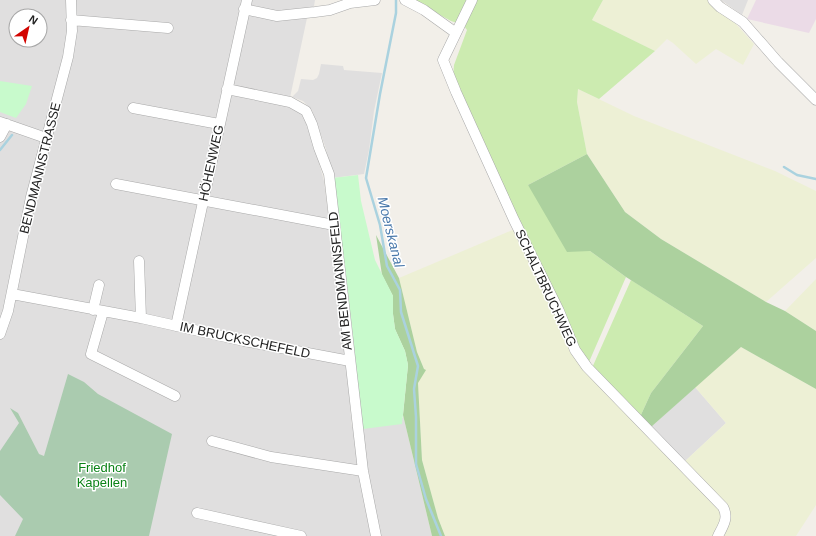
<svg xmlns="http://www.w3.org/2000/svg" width="816" height="536" viewBox="0 0 816 536" font-family="Helvetica,sans-serif">
<style>
.residential{fill:#e0dfdf;fill-rule:evenodd}
.industrial{fill:#ebdbe7}
.farmland{fill:#edf0d5}
.grass{fill:#ccebb0}
.forest{fill:#acd19e}
.cemetery{fill:#aacbaf}
.park{fill:#c8facc}
.lines{fill:none;stroke-linecap:round;stroke-linejoin:round}
.stream{stroke:#aad2df;stroke-width:2.5}
.minor-casing{stroke:#a9a9a9;stroke-width:11}
.minor{stroke:#fff;stroke-width:10}
.labels{text-anchor:middle;dominant-baseline:central;stroke-width:3;stroke-linejoin:round;paint-order:stroke}
.street-label{font-size:13px;fill:#222;stroke:#fff}
.park-label{font-size:13px;fill:#0c8318;stroke:#fff}
.water-label{font-size:14px;font-style:italic;fill:#4a79ab;stroke:#fff}
</style>
<rect width="100%" height="100%" fill="#f2efe9"/>
<!-- residential -->
<path class="residential" d="M0 0H315L314 6 307 18 288 107 301 113 305 120 312 138 324 181 345 350 352 427 363 429 403 418V415L432 536H0ZM16 16H40V40H16Z
M721 0H748L742 15Z
M321 64 343 66 344 70 382 73 374 111 369 150 364 174 332 178 326 149 312 110 303 101 292 97 298 91 301 79 313 80 317 78 319 74Z
M695 387 726 423 683 463 651 427Z"/>
<!-- industrial -->
<path class="industrial" d="M756 0H816V19L809 33 747 19Z"/>
<!-- farmland -->
<path class="farmland" d="M603 0H708L727 14 754 44 743 65 716 49 696 64 673 43 667 39 655 51 592 20Z
M578 89 634 116 775 171 816 191V258L766 302 661 239 625 212 587 154 577 102Z
M515 229 574 351 714 501 723 516 716 536H445L438 518 422 460 418 383 424 369 417 352 399 278Z
M816 279V331L785 311Z
M741 347 816 389V505L796 536H721L728 519 683 463 726 423 695 387Z"/>
<!-- grass -->
<path class="grass" d="M413 0H467L457 23 451 21Z
M477 0H603L592 20 655 51 599 99 578 89 577 102 587 154 528 185 590 251 626 277 589 362 580 351 453 77 454 65 467 30 464 26Z
M631 280 703 326 651 393 640 417 592 368Z"/>
<!-- forest -->
<path class="forest" d="M587 154 625 212 661 239 766 302 785 311 816 331V389L741 347 651 427 640 417 651 393 703 326 626 277 590 251 567 252 528 185Z
M376 235 399 278 417 352 424 369 426 370 418 383 422 460 438 518 445 536H432L403 415 408 365 405 351 395 329 393 314V296L382 275Z"/>
<!-- cemetery -->
<path class="cemetery" d="M68 374 84 382 98 394 172 434 149 536H15L23 519 0 495V451L19 423 10 408 18 413 39 454 44 456Z"/>
<!-- park -->
<path class="park" d="M0 81 32 86 26 104 16 118 0 112Z
M358 175 361 201 375 260 393 296V314L395 329 405 351 408 365 402 424 363 429 348 292 332 178Z"/>
<g class="lines">
<!-- stream -->
<path class="stream" d="M396 0V13L380 94 366 178 380 225 387 266 400 290 401 312 418 366 414 389 416 417V464L426 499 441 536
M0 150 12 135
M784 167 797 175 816 179"/>
<!-- minor casing -->
<g class="minor-casing">
<path id="minor" d="M405 0 424 10 456 33
M472 0 443 60 456 92 514 220 559 311 575 350 587 367 723 507C729 518 723 526 718 536
M713 0 720 7 743 22 778 62 816 100
M244 9 277 16 315 12 330 10 350 3 375 0
M71 20 168 28
M227 89 290 102 306 111 312 124 319 148 329 174 363 471 376 536
M133 108 219 124
M0 122 46 138
M0 137 7 124
M116 184 334 225
M139 261 141 318
M12 294 141 318 244 341 350 361
M93 310 99 285
M103 312 91 354 175 396
M176 326 247 0
M0 334 8 311 31 197 68 57 72 31 71 0
M212 441 271 457 363 471
M197 513 301 536"/>
</g>
<!-- minor -->
<use href="#minor" class="minor"/>
</g>
<g class="labels">
<!-- street labels -->
<g class="street-label">
<text transform="translate(211 163) rotate(-78)">HÖHENWEG</text>
<text transform="translate(40 168) rotate(-76)">BENDMANNSTRASSE</text>
<text transform="translate(340 281) rotate(-96)">AM BENDMANNSFELD</text>
<text transform="translate(546 288) rotate(65)">SCHALTBRUCHWEG</text>
<text transform="translate(245 340) rotate(12)">IM BRUCKSCHEFELD</text>
</g>
<!-- park labels -->
<g class="park-label">
<text x="102" y="467">Friedhof<tspan x="102" dy="15">Kapellen</tspan></text>
</g>
<!-- water labels -->
<g class="water-label">
<text transform="translate(391 232) rotate(76)">Moerskanal</text>
</g>
</g>
<!-- north arrow -->
<g transform="translate(28 28) rotate(34)"><circle r="19" fill="#ffffff" stroke="#a7a7a7"/>
<path d="M0-3L7 15L0 10L-7 15Z" fill="#d30400"/>
<text y="-6" font-size="11" font-weight="bold" text-anchor="middle" fill="#222222">N</text>
</g>
</svg>
